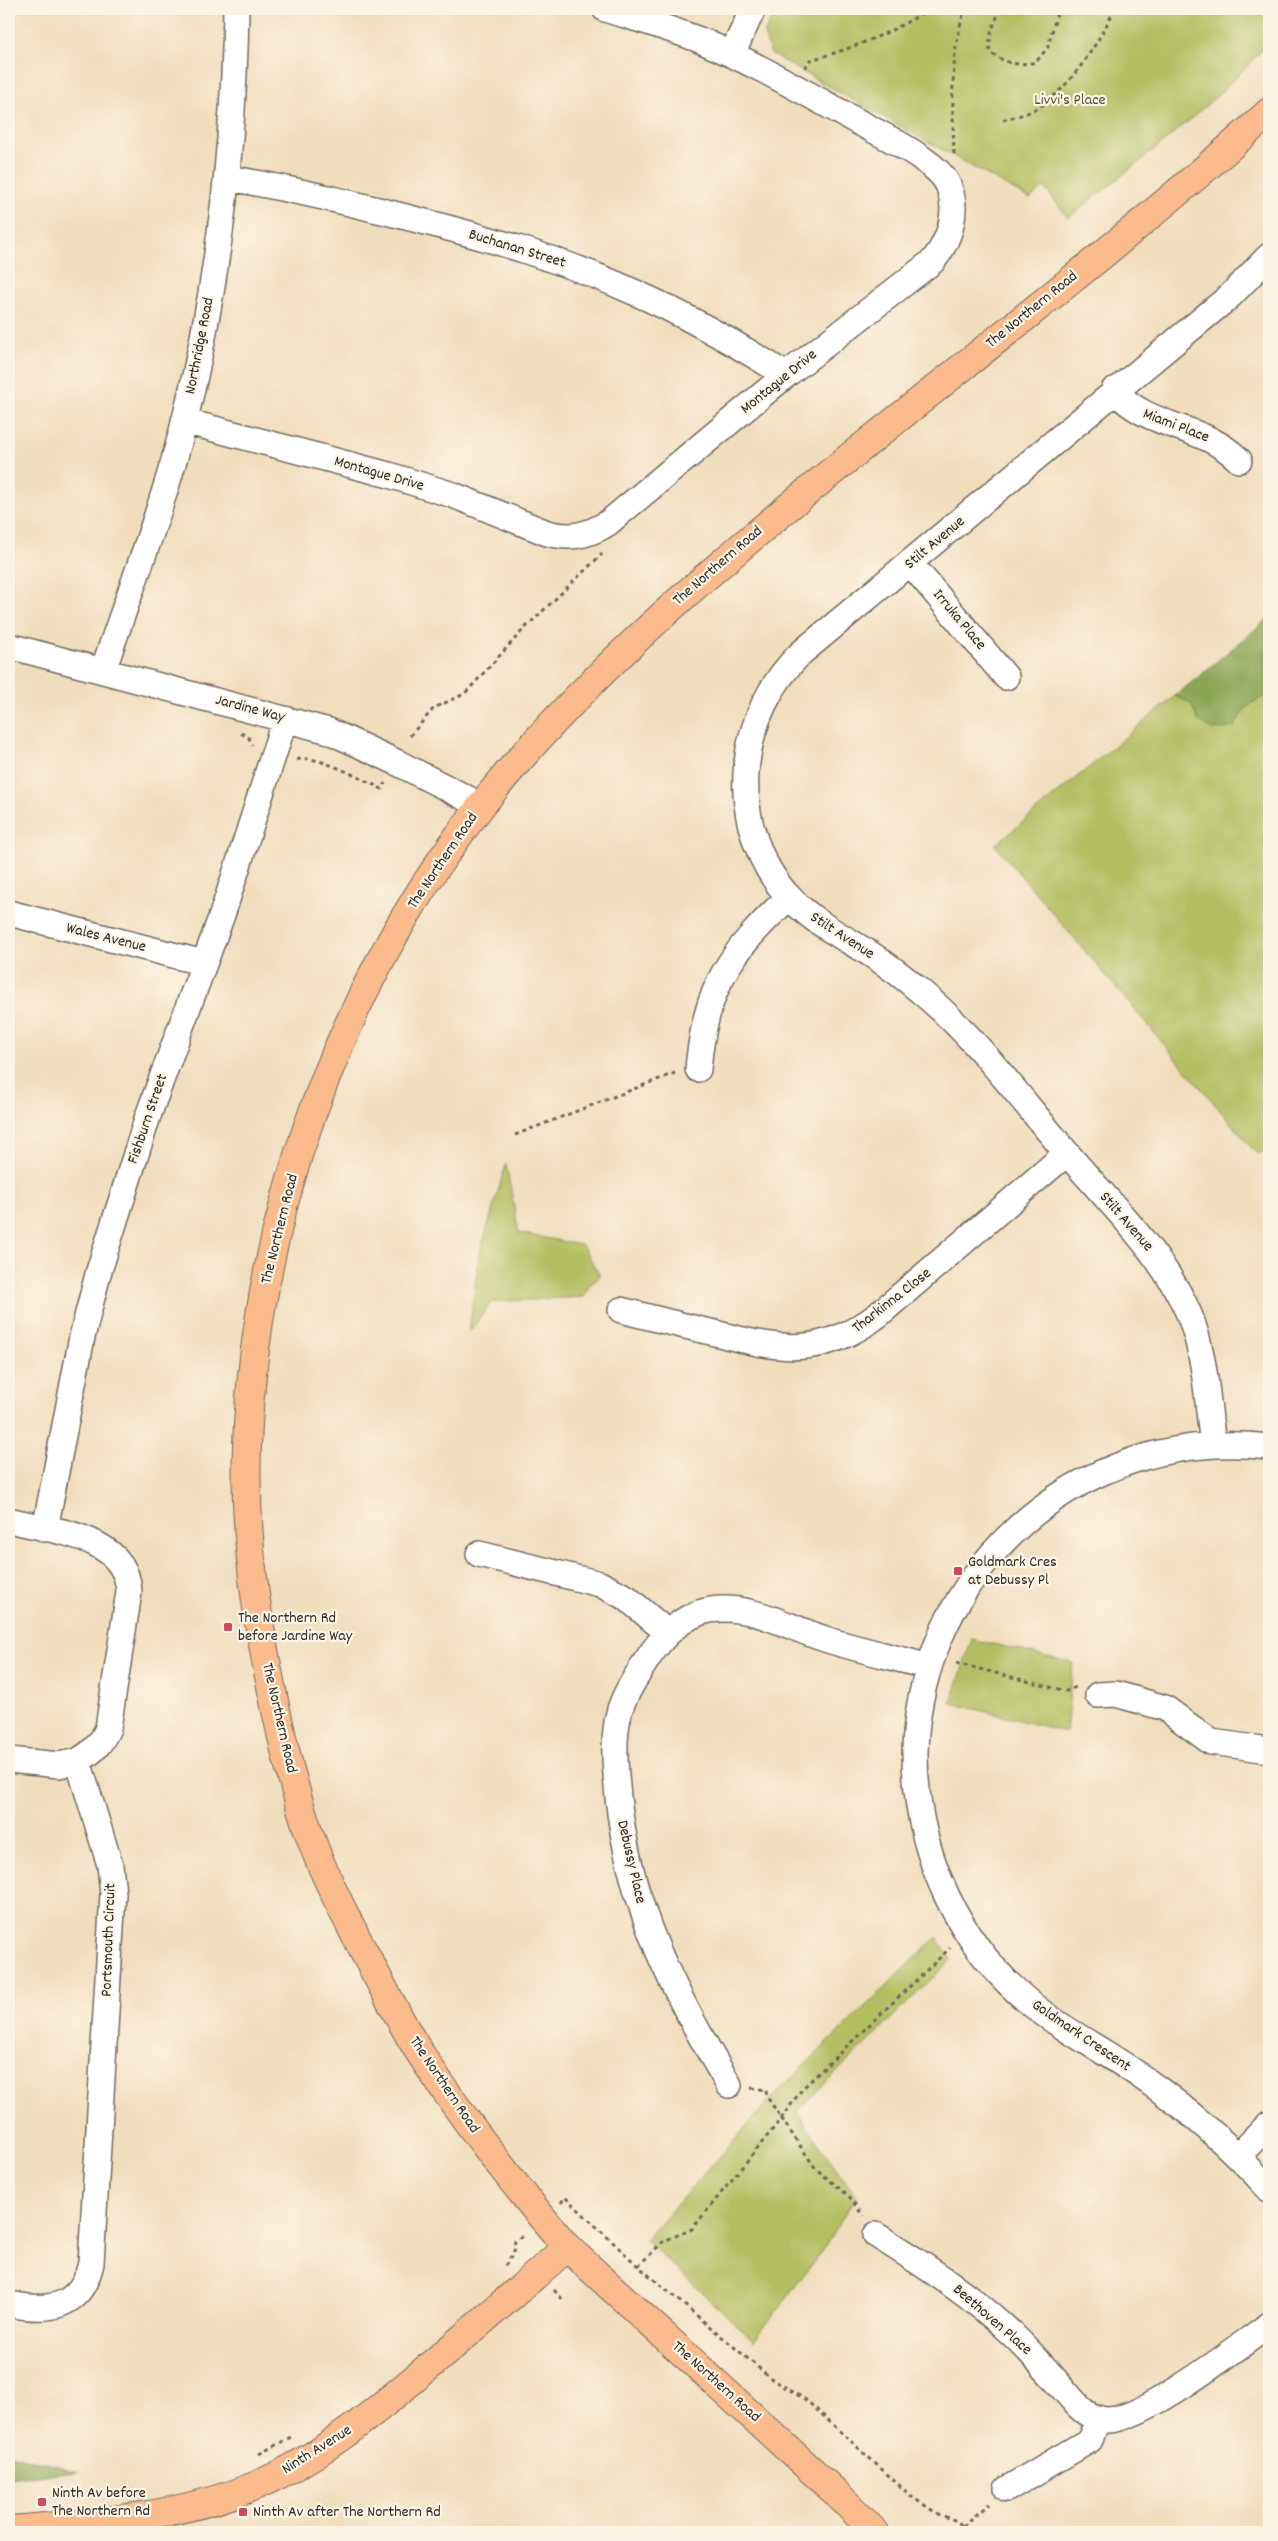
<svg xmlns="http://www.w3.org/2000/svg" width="1278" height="2541" viewBox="0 0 1278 2541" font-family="Dekko,sans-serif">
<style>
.green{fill:#b2be60;stroke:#6e7446}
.forest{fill:#8da556;stroke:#5c6840}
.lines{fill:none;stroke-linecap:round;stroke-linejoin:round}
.minor-casing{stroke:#70695e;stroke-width:28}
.major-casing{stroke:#70695e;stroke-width:30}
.highway-casing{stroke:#70695e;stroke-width:30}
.path{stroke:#70695e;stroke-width:3;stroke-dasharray:4 4;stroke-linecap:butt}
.minor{stroke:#fff;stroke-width:25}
.major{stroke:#fbbb8d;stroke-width:28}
.highway{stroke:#fbbb8d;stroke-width:28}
.poi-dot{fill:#d1495b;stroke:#fcf5e5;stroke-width:2}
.labels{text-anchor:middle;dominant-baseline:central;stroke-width:4.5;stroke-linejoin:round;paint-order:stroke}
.park-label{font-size:16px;fill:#54573b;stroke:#fcf5e5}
.street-label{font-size:16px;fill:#2b2b2b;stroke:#fcf5e5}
.poi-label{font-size:16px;fill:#2b2b2b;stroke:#fcf5e5;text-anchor:start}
</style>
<rect width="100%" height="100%" fill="#fcf5e5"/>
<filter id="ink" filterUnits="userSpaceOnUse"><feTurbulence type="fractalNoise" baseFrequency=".02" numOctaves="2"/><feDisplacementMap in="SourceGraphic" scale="10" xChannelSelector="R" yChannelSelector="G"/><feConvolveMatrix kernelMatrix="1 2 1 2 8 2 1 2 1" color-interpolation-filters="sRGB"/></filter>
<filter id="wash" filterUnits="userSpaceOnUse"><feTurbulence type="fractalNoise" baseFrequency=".0096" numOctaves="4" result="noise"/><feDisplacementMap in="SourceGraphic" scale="20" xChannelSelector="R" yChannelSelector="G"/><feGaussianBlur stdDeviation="1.12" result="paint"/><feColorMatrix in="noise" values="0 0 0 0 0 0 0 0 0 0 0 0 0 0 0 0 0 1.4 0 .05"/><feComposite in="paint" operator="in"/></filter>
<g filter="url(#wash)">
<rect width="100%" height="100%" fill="#f0ddbc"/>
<!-- green -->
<path class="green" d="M776 9H1269V42C1211 109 1137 163 1068 218L1044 187 1030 199 771 54 764 34Z
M1269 695V721L1262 729 1269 735V1149L1257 1154 995 845 1175 696 1191 703 1198 720 1234 727C1242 709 1251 701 1269 695Z
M506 1164 519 1233 582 1245 600 1276 589 1286 584 1297 492 1302 469 1332 479 1256Z
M972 1639 1073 1663 1066 1732 951 1703Z
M937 1937 951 1960 796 2112 856 2196 824 2248 754 2341 645 2240 781 2088Z"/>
<!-- forest -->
<path class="forest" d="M1269 618V695C1251 701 1242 709 1234 727L1213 730 1198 720 1191 703 1175 696Z
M9 2454 78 2471 9 2478Z"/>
</g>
<g filter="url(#ink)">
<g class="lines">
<!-- minor casing -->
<g class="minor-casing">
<path id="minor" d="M732 54 753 9
M228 178C288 188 347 202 406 217 485 237 562 259 636 293 688 316 738 345 786 375
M1114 390C1151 431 1200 422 1239 460
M184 421 389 475 453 495 547 533C570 539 587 536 608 523L786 375 933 261C949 241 959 213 949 187 944 174 931 165 920 157 899 142 874 131 851 118 802 91 754 63 702 41 670 28 637 19 605 9
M911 564 1006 677
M9 646 329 731 396 762 480 805
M103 671C131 587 164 505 185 419 218 285 234 147 236 9
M9 913 204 963
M698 1069C706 985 729 954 789 897
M621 1310C652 1318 684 1326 715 1333 779 1350 821 1358 878 1315L1067 1153
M1213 1445C1207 1401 1206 1356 1189 1314 1162 1252 1109 1203 1066 1152 1019 1097 976 1037 920 991 905 978 889 966 872 955 838 934 803 917 778 884 726 812 739 713 801 653L1230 296 1269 256
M1269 1447C1165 1435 1062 1474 993 1553 945 1607 916 1681 915 1753 915 1854 959 1949 1040 2011 1072 2035 1110 2054 1143 2078 1189 2110 1231 2147 1269 2189
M9 1520C52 1531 127 1535 129 1592L108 1728C101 1744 93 1752 78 1761L110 1865 113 1894 91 2263C81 2309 48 2312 9 2304
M45 1529 82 1337 98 1274 148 1116 222 915 285 719
M479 1554 600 1584 627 1598 668 1633
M1098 1695 1116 1694 1165 1708 1211 1742 1269 1750
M9 1760 59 1765 78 1761
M729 2085C672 1990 630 1908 618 1797 615 1767 612 1737 620 1709 626 1691 636 1677 646 1661 661 1638 681 1615 710 1610 752 1604 787 1627 825 1639 859 1650 894 1657 929 1667
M1238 2156 1269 2124
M876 2235C924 2265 973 2296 1014 2336 1037 2358 1057 2382 1078 2406 1086 2414 1096 2420 1108 2420 1146 2419 1236 2348 1269 2325
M1007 2489 1090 2440 1098 2418"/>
</g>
<!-- major casing -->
<g class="major-casing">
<path id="major" d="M9 2530C93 2523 178 2518 257 2485 326 2455 382 2406 439 2358 482 2321 525 2285 567 2247"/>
</g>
<!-- highway casing -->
<g class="highway-casing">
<path id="highway" d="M875 2532 834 2491 567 2247C513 2184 461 2117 416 2047 398 2017 382 1985 365 1954 347 1919 328 1884 314 1847 294 1794 281 1737 270 1681 254 1604 244 1525 247 1445 257 1196 355 946 520 759 619 646 735 550 851 456 991 343 1136 233 1269 112"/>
</g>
<!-- path -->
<path class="path" d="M1001 9C994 23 988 36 990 52 1006 64 1017 66 1036 62L1048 47 1058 9
M805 68 810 60C852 49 892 33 929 9
M1003 120C1011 117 1021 116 1029 112 1067 96 1097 44 1115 9
M954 154C953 106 949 56 965 9
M241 733 249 738 252 745
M410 736 434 708 464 694 470 688 523 630 602 554
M297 760C313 752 366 781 382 789L385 783
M515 1135 675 1073
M956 1663 1066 1691 1076 1687
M751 2088 766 2090 767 2097 816 2169 849 2196 863 2216
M561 2203 565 2197 638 2266 772 2379 806 2400 912 2497 938 2514 957 2521 969 2532
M505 2266 514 2252 515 2241 524 2235
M638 2266 664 2241 692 2229 781 2119 802 2089 950 1948
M554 2290 564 2301
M259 2454 293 2436
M963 2526 989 2504"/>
<!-- minor -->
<use href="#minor" class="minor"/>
<!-- major -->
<use href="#major" class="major"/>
<!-- highway -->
<use href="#highway" class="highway"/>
</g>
</g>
<!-- markers -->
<g class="poi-dot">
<rect x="953" y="1566" width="10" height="10" rx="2.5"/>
<rect x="223" y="1622" width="10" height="10" rx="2.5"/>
<rect x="37" y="2497" width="10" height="10" rx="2.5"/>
<rect x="238" y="2507" width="10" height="10" rx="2.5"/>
</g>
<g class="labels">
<!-- park labels -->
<g class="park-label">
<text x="1070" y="100">Livvi's Place</text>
</g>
<!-- street labels -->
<g class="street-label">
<text transform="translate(517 249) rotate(17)">Buchanan Street</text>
<text transform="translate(1032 310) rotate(-39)">The Northern Road</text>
<text transform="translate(200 346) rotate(-79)">Northridge Road</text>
<text transform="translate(779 382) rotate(-39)">Montague Drive</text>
<text transform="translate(1176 426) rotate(21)">Miami Place</text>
<text transform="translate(379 474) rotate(16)">Montague Drive</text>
<text transform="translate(935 543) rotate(-40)">Stilt Avenue</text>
<text transform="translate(718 566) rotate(-41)">The Northern Road</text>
<text transform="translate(959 620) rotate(50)">Irruka Place</text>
<text transform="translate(250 709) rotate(15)">Jardine Way</text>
<text transform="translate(443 861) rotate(-56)">The Northern Road</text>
<text transform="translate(842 936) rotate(33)">Stilt Avenue</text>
<text transform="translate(106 938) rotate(14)">Wales Avenue</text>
<text transform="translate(148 1119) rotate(-71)">Fishburn Street</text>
<text transform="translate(1126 1222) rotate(49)">Stilt Avenue</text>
<text transform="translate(280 1229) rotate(-76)">The Northern Road</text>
<text transform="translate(892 1301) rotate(-38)">Tharkinna Close</text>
<text transform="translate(279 1718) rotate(77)">The Northern Road</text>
<text transform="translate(631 1862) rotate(77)">Debussy Place</text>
<text transform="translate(109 1940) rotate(-88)">Portsmouth Circuit</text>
<text transform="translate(1081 2036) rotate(34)">Goldmark Crescent</text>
<text transform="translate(444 2085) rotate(56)">The Northern Road</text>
<text transform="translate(992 2320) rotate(41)">Beethoven Place</text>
<text transform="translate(716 2382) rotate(42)">The Northern Road</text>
<text transform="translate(317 2450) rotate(-32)">Ninth Avenue</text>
</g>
<!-- poi labels -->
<g class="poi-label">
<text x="968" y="1562">Goldmark Cres<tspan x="968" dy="18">at Debussy Pl</tspan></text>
<text x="238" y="1618">The Northern Rd<tspan x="238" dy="18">before Jardine Way</tspan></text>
<text x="52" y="2493">Ninth Av before<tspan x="52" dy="18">The Northern Rd</tspan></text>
<text x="253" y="2512">Ninth Av after The Northern Rd</text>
</g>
</g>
<!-- margin -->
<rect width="1278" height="2541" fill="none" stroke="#fcf5e5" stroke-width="30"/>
</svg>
